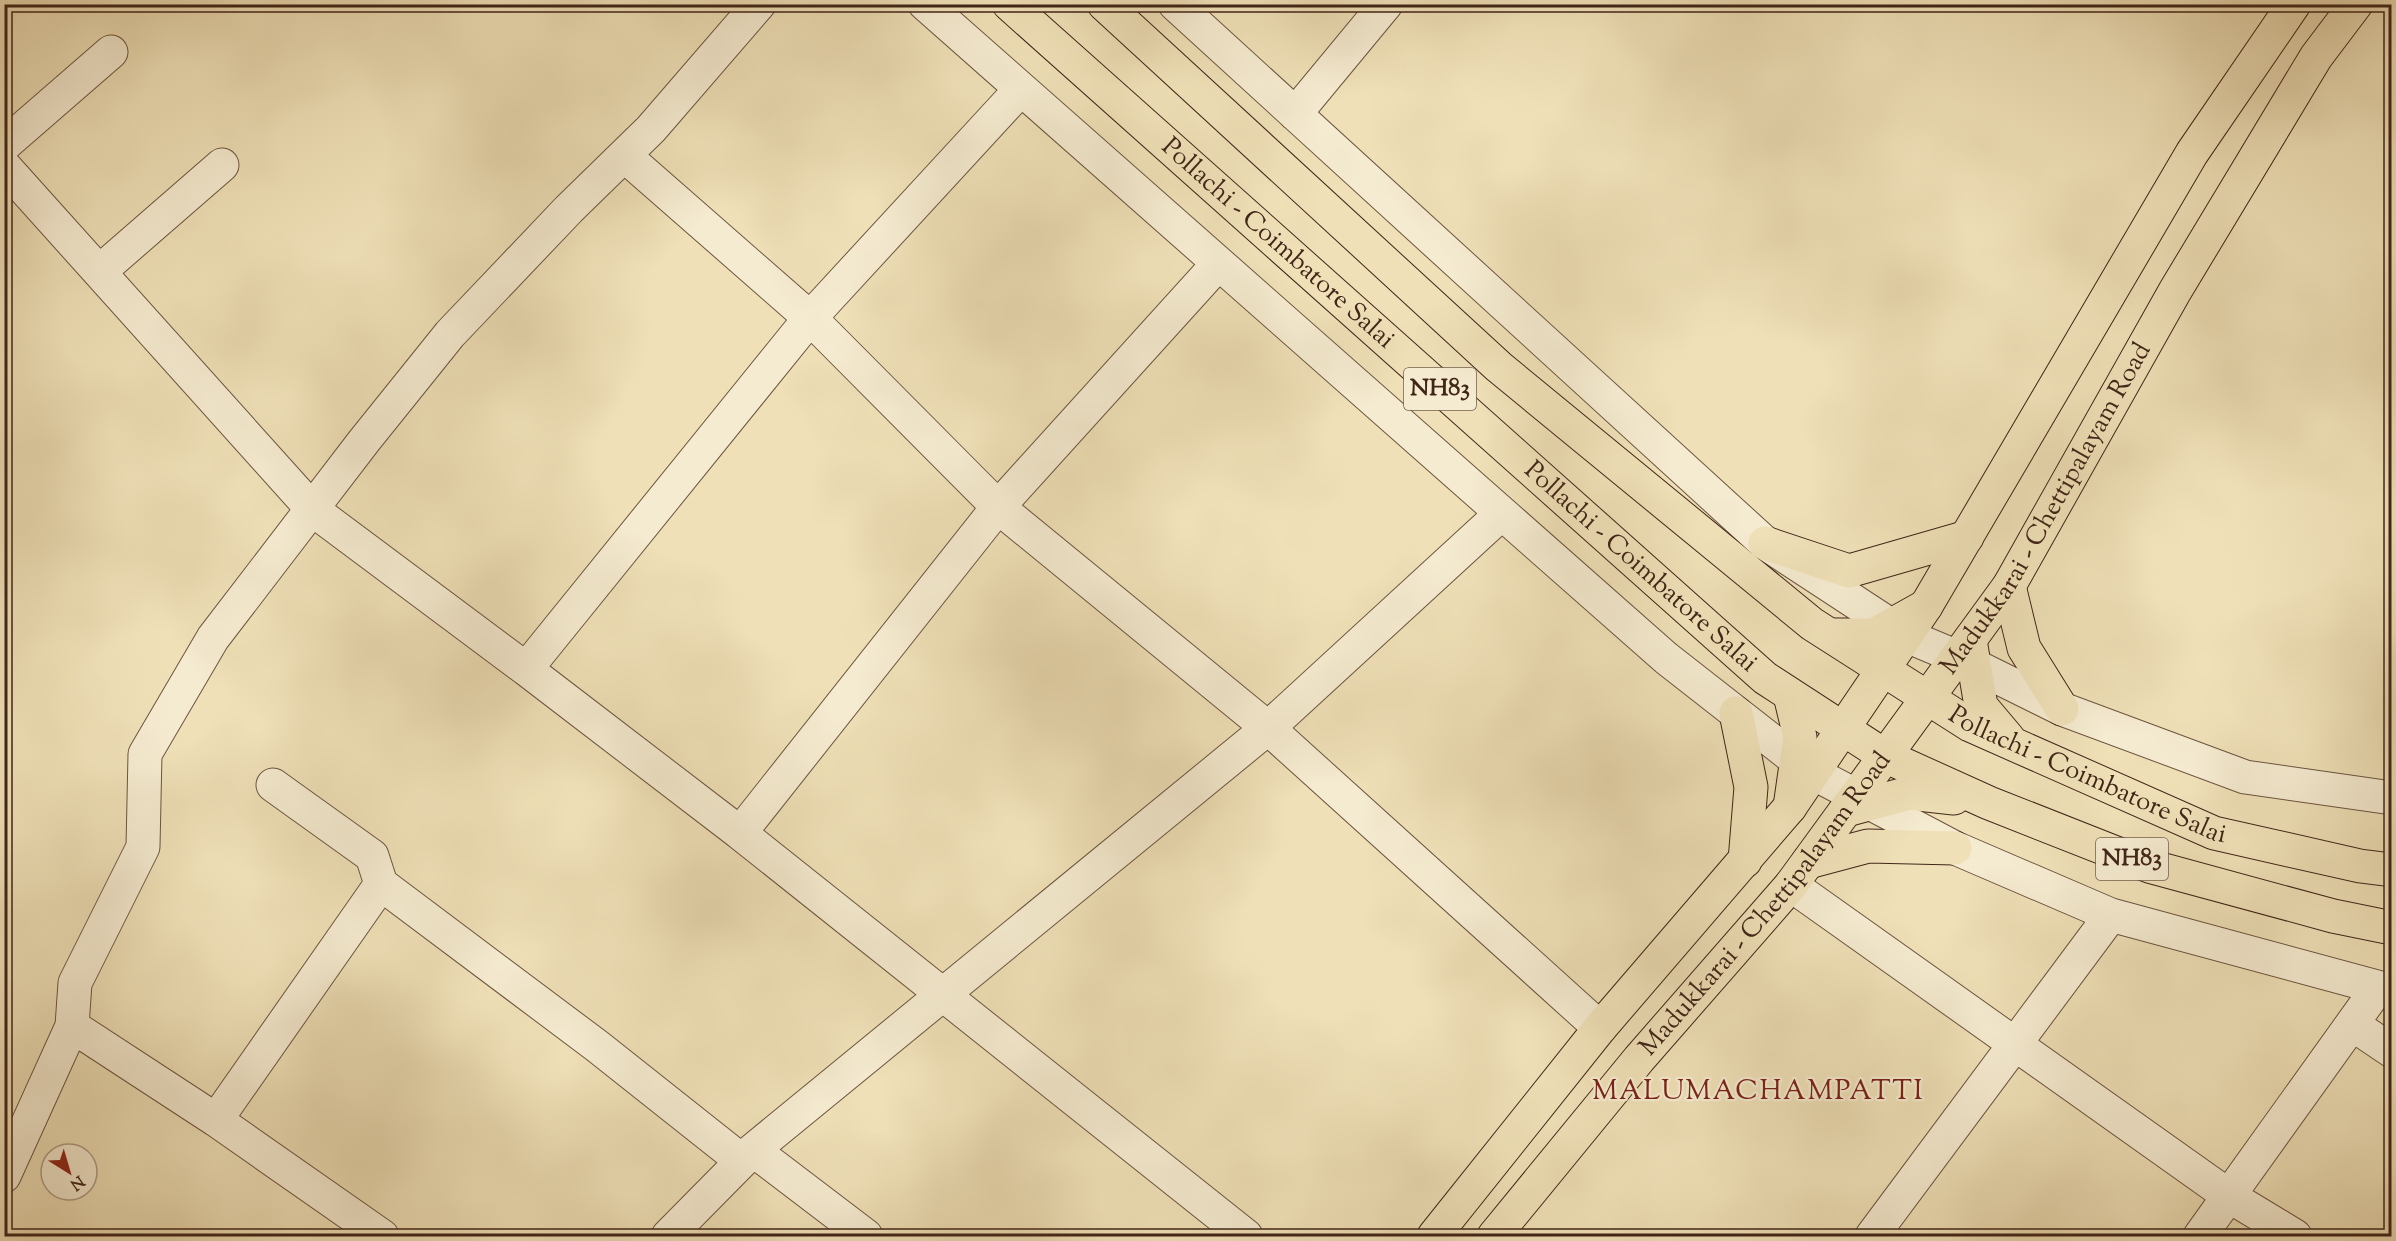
<svg xmlns="http://www.w3.org/2000/svg" width="2396" height="1241" viewBox="0 0 2396 1241" font-family="'Sorts Mill Goudy',serif">
<style>
.lines{fill:none;stroke-linecap:round;stroke-linejoin:round}
.minor-casing{stroke:#6c5440;stroke-width:35}
.major-casing{stroke:#402518;stroke-width:35}
.highway-casing{stroke:#402518;stroke-width:35}
.minor{stroke:#f5ebd0;stroke-width:33}
.major{stroke:#efe0b7;stroke-width:33}
.highway{stroke:#efe0b7;stroke-width:33}
.labels{text-anchor:middle;dominant-baseline:central;stroke-width:4.5;stroke-linejoin:round;paint-order:stroke}
.shield{fill:#f5ebd0;stroke:#76604f;stroke-width:1.5}
.shield-label{font-size:24px;font-weight:bold;fill:#402518}
.street-label{font-size:26px;fill:#402518;stroke:#f5ebd0}
.quarter-label{font-size:28px;letter-spacing:1.5px;fill:#7a1f14;stroke:#f5ebd0}
</style>
<rect width="100%" height="100%" fill="#efe0b7"/>
<filter id="stains"><feTurbulence type="fractalNoise" baseFrequency=".00333" numOctaves="4"/><feColorMatrix values="0 0 0 0 .2 0 0 0 0 .09 0 0 0 0 .02 0 0 0 .5 -.17"/></filter>
<radialGradient id="worn" r=".72"><stop offset=".6" stop-color="#630" stop-opacity="0"/><stop offset="1" stop-color="#630" stop-opacity=".3"/></radialGradient>
<g class="lines">
<!-- minor casing -->
<g class="minor-casing">
<path id="minor" d="M925 4 1666 658 1813 773 1955 848 2111 915 2392 991
M1175 4 1765 543 1907 636 1957 657 2062 709 2245 777 2392 798
M1021 89 810 318 526 669 740 833 998 507 1218 264
M1295 114 1386 4
M4 145 111 52
M625 156 810 318 998 507 1268 728 1600 1028
M4 166 313 510 526 669
M99 272 222 165
M273 785 372 856 381 884 597 1046 742 1161
M740 833 1246 1236
M381 884 216 1120 382 1236
M1791 885 2229 1196 2295 1236
M2352 1024 2392 1051
M72 1026 75 983 143 847 145 754 213 638 364 441 450 334 569 209 651 129 759 4
M4 1176 72 1026 216 1120
M668 1236 753 1150
M866 1236 753 1150 1268 728 1501 514
M1872 1236 2111 915
M2200 1236 2377 989"/>
</g>
<!-- major casing -->
<g class="major-casing">
<g id="major">
<path d="M1765 543 1849 571 1967 537"/>
<path d="M2009 586 2024 648 2062 709"/>
<path d="M1736 713 1751 787 1745 861"/>
<path d="M1808 862 1868 846 1955 848"/>
<path d="M1434 1236 1600 1028 1790 807 1926 606 2192 153 2294 4"/>
<path id="s1" d="M1494 1236 1639 1059 1791 885 2009 586 2175 291 2316 57 2356 4"/>
</g>
</g>
<!-- highway casing -->
<g class="highway-casing">
<g id="highway">
<path id="s2" d="M1009 4 1765 678 1885 756 1989 803 2149 866 2333 916 2392 928"/>
<path id="s3" d="M1104 4 1499 367 1812 624 1970 725 2214 833 2360 866 2392 870"/>
<path d="M1832 635H1874L1926 606"/>
<path d="M1970 640 1981 706 2008 738"/>
<path d="M1790 807 1800 737 1790 695"/>
<path d="M1846 810 1909 793 1954 798"/>
</g>
</g>
<!-- minor -->
<use href="#minor" class="minor"/>
<!-- major -->
<use href="#major" class="major"/>
<!-- highway -->
<use href="#highway" class="highway"/>
</g>
<g class="labels">
<!-- shield labels -->
<g class="shield">
<rect x="1404" y="368" width="72" height="42" rx="4.5"/>
<rect x="2096" y="838" width="72" height="42" rx="4.5"/>
</g>
<g class="shield-label">
<text x="1440" y="389">NH83</text>
<text x="2132" y="859">NH83</text>
</g>
<!-- street labels -->
<g class="street-label">
<text stroke="none"><textPath href="#s2" startOffset="360">Pollachi - Coimbatore Salai</textPath></text>
<text stroke="none"><textPath href="#s1" startOffset="915">Madukkarai - Chettipalayam Road</textPath></text>
<text stroke="none"><textPath href="#s2" startOffset="846">Pollachi - Coimbatore Salai</textPath></text>
<text stroke="none"><textPath href="#s3" startOffset="1257">Pollachi - Coimbatore Salai</textPath></text>
<text stroke="none"><textPath href="#s1" startOffset="429">Madukkarai - Chettipalayam Road</textPath></text>
</g>
<!-- quarter labels -->
<g class="quarter-label">
<text x="1758" y="1092">MALUMACHAMPATTI</text>
</g>
</g>
<!-- margin -->
<rect width="2396" height="1241" fill="none" stroke="#efe0b7" stroke-width="24"/>
<rect x="6" y="6" width="2384" height="1229" fill="none" stroke="#402518" stroke-width="3"/>
<rect x="12" y="12" width="2372" height="1217" fill="none" stroke="#402518" stroke-width="1.5"/>
<!-- north arrow -->
<g transform="translate(69 1172) rotate(143)"><circle r="28" fill="#f5ebd0" stroke="#ad9c86" stroke-width="1.5"/>
<path d="M0-4.5L10 22L0 15L-10 22Z" fill="#8f2418"/>
<text y="-9" font-size="16" font-weight="bold" text-anchor="middle" fill="#402518">N</text>
</g>
<rect width="100%" height="100%" filter="url(#stains)"/>
<rect width="100%" height="100%" fill="url(#worn)"/>
</svg>
